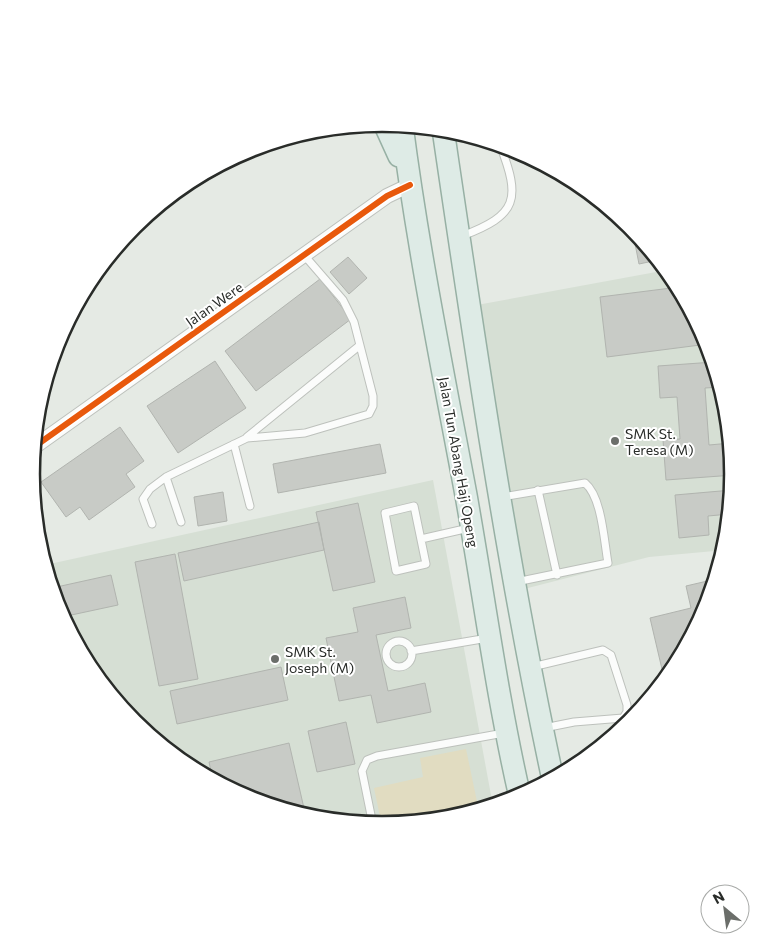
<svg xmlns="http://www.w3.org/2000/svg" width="765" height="949" viewBox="0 0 765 949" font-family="Commissioner,sans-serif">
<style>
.built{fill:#d6dfd4}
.green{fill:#e1dcc1}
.building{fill:#c8cbc6;stroke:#b1b4af}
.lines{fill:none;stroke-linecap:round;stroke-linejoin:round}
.lane-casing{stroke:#bdc1bc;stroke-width:9}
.street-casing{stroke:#bdc1bc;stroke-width:16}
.primary-casing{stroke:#97b0a4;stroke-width:24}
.lane{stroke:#fbfcfb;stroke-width:7}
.street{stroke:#fbfcfb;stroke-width:14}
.primary{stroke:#deebe6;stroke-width:21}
.cycleway-casing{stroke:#fff;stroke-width:9}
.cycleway{stroke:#e8590c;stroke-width:6}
.poi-dot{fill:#6b6e6a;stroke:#fff;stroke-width:2}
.labels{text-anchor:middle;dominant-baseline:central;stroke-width:4;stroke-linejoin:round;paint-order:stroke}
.street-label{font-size:14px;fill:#292c29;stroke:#fff}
.poi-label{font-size:14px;fill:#292c29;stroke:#fff;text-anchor:start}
.rim{fill:none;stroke:#292c29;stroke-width:2.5}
</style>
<rect width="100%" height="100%" fill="#e5eae4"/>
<!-- built -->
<path class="built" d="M667 270 675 280 707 340 727 406 734 475 725 550 649 557 524 589 477 305Z
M433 480 493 806 451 819 382 826 314 819 248 799 187 766 134 723 90 669 58 609 45 565Z"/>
<!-- green -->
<path class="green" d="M466 749 479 811 451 819 382 826 374 788 423 777 420 758Z"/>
<!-- building -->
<path class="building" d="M632 228 658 260 639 264Z
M348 257 367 278 349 294 330 272Z
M320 279 351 319 256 391 225 351Z
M679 287 708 344 607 357 600 297Z
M215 361 246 408 178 453 147 406Z
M714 362 721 387 705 388 709 445 731 443 734 475 666 480 663 440 680 439 677 397 660 398 658 366Z
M120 427 144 461 126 474 135 487 89 520 80 507 66 517 41 482Z
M380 444 386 473 278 493 273 464Z
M732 490 730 514 708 516 709 535 679 538 675 495Z
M223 492 227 521 198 526 194 497Z
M358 503 375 582 333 591 316 512Z
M319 522 324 550 184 581 178 553Z
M175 554 198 679 159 686 135 562Z
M111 575 118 605 62 617 52 588Z
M716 579 707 609 674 670 665 682 650 618 691 608 686 586Z
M405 597 411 628 376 635 388 691 425 683 431 712 377 723 371 695 339 701 326 638 358 632 353 608Z
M281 667 288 700 177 724 170 691Z
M346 722 355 764 317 772 308 731Z
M289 743 306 817 248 799 213 780 209 762Z"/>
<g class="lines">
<!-- lane casing -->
<g class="lane-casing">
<path id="lane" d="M462 236C518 215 521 199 500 145
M247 437 359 346
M234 444 250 506
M166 477 181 522
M538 490 557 575
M502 497 585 483C602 497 604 541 608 563L516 582
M414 506 426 564 396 571 385 513Z
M152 524 143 499 150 489 166 477 247 438 305 433 369 414 373 406V396L354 322 343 300 304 255
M421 539 469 528
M386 654a13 13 0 1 1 26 0a13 13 0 1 1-26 0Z
M411 651 488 638
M532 667 603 650 611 655 627 705V712L623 718 574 722 544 728
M373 825 362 771 367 760 377 756 504 733"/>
</g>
<!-- street casing -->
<g class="street-casing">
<path id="street" d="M34 447 387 196 410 185"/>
</g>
<!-- primary casing -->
<g class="primary-casing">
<path id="primary" d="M384 123 399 156
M402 125C418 249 443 372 466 495 484 596 497 697 520 797
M443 129C475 347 507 565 553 780"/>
</g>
<!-- lane -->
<use href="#lane" class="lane"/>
<!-- street -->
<use href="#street" class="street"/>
<!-- primary -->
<use href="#primary" class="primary"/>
<!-- cycleway casing -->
<g class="cycleway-casing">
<path id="cycleway" d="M34 447 387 196 410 185"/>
</g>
<!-- cycleway -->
<use href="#cycleway" class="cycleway"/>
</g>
<!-- markers -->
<g class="poi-dot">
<circle cx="615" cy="441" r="5"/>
<circle cx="275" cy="659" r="5"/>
</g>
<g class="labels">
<!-- street labels -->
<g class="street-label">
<text transform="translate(214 304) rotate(-35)">Jalan Were</text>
<text transform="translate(459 462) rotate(80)">Jalan Tun Abang Haji Openg</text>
</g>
<!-- poi labels -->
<g class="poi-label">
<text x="625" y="433">SMK St.<tspan x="625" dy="16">Teresa (M)</tspan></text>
<text x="285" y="651">SMK St.<tspan x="285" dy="16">Joseph (M)</tspan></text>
</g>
</g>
<!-- crop -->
<path d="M0 0H765V949H0ZM40 474a342 342 0 1 1 684 0a342 342 0 1 1-684 0Z" fill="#fff" fill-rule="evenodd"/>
<path class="rim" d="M40 474a342 342 0 1 1 684 0a342 342 0 1 1-684 0Z"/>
<!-- north arrow -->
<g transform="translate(725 909) rotate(331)"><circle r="24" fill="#ffffff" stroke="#a9aba9"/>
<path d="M0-4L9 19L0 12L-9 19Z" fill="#6b6e6a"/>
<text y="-8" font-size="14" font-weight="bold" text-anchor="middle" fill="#292c29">N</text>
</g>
</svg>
